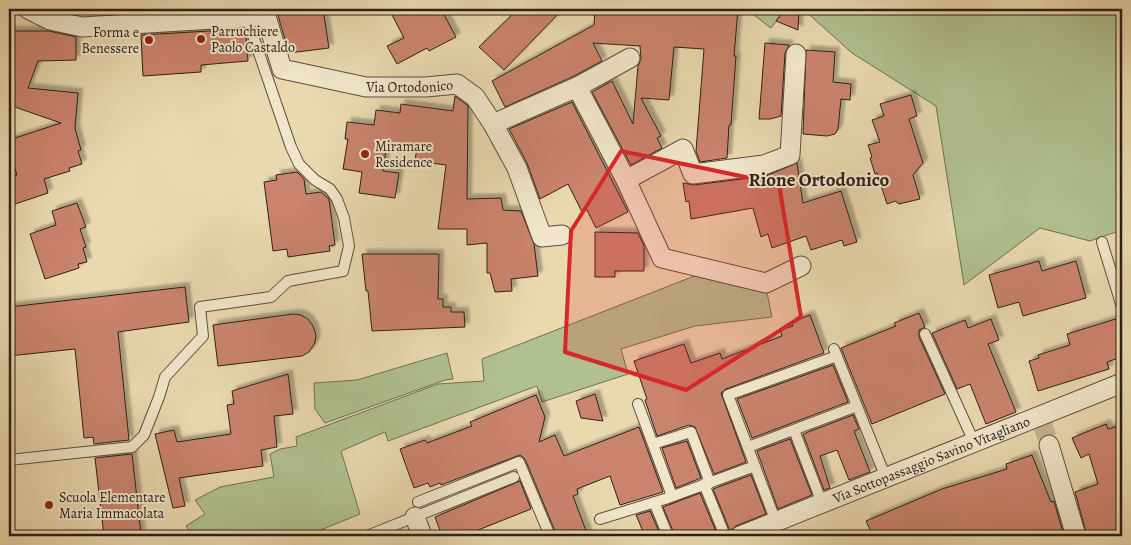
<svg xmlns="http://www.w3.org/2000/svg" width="1131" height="545" viewBox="0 0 1131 545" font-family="Alegreya,serif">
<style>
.green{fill:#b1c090;stroke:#6e7055}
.building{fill:#ca836d;stroke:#2c201a;filter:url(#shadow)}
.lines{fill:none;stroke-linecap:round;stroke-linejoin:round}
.minor-tunnel{stroke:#c4b491;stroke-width:19;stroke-dasharray:19 9;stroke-linecap:butt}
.service-casing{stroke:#5c4e3f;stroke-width:12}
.minor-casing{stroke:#5c4e3f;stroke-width:21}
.service{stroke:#f1e6cb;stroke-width:10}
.minor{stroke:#f1e6cb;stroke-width:19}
.marked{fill:#d62828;fill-opacity:0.2;stroke:#d62828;stroke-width:4;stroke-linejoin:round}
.poi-dot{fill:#8f2418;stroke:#f1e6cb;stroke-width:2}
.labels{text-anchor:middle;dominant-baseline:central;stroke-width:4;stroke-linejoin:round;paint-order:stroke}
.poi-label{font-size:14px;fill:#2c201a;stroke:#f1e6cb;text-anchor:start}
.street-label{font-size:14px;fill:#2c201a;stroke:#f1e6cb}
.district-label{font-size:19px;font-weight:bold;fill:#2c201a;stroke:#f1e6cb}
</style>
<defs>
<filter id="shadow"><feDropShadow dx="4.5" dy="-4.5" stdDeviation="1" flood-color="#0004"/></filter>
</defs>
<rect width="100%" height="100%" fill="#ead9af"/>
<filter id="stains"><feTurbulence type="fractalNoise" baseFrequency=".004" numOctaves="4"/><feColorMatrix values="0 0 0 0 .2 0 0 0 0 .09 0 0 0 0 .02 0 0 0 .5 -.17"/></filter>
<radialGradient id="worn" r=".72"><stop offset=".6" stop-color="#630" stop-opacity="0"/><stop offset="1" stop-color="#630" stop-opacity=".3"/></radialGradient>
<!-- green -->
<path class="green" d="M746 9H785L771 28Z
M803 9H1122V230L1090 241 1040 228 964 285 936 106 852 53Z
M697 275 766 288 772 317 695 326 621 349 628 374 542 402 537 386 388 441 385 432 341 451 360 514 306 536H181L189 530 186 526 205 514 195 500 220 487 274 477 270 454 280 449 297 446 296 437 438 384 484 381 482 359Z
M447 353 453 379 445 380 325 423 315 409 314 383 357 380Z"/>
<!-- building -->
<path class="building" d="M139 9H185V10L139 12Z
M276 9H323L329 48 289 53Z
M389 9H441L456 37 429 51 427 48 397 64 387 46 404 38Z
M518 9H563L504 70 479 47Z
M595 9H738L734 56H736L731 125H729L727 158 700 162 696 151 704 49 674 47 669 100 641 98 661 136 657 138 662 148 631 165 592 92 612 81 633 124 638 66 641 59 640 46 593 43 602 61 572 77 505 107 492 81 594 25Z
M785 9H799L798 30 776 21Z
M243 29 246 36 248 61 201 65V72L143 76 141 35Z
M9 31H49L76 37V60L38 61 28 88 78 93 75 128 81 150 78 151 82 164 69 168 70 171 44 179 48 193 9 206V177L17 175 9 149V140L61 123 9 105Z
M765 43 789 45 785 53 781 116 770 119H759Z
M806 50 835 52 833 82 851 84 850 100 841 99 838 129 835 134 827 136 803 134Z
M911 95 917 116 909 119 923 163 913 175 920 199 899 204 895 201 887 204 877 173 875 174 870 158 872 157 868 145 880 142 872 120 884 116 880 104Z
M455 96 468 106 467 199 501 198 503 210 521 211 534 244 538 276 511 279 512 291 495 292 490 273H487V243L467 245V229H438L446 165 415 161 417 147 387 143 383 171 399 173 395 198 359 193 362 172 343 169 348 139H345L347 122 374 125 376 110 400 113 401 104 453 111Z
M572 102 628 212 596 228 587 210 582 212 568 184 540 199 527 163 509 129Z
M797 163 803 203 841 191 857 242 844 246 842 240 811 250 806 236 772 248 768 234 761 237 753 208 691 219 689 201 686 202 683 183 694 185 766 176Z
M297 172 304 179 306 194 321 192 329 199 335 245 329 246 330 251 288 257 287 249 273 251 264 182 277 180 276 175Z
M77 203 86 227 80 229 86 247 83 248 87 262 78 264 79 268 45 279 30 234 56 225 52 211Z
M595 232 638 233 644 246V271H615V277H595Z
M362 254H439L438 299H443V307H451V312H464L465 327 372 331 368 291H366Z
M1039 261 1042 271 1076 261 1086 298 1023 316 1019 302 998 308 989 275Z
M185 287 189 322 118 332 129 440 94 444 93 437 84 438 75 349 9 356V307Z
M919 313 925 327 919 330V337L945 394 872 424 841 348 896 326 894 323Z
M293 314 301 315 308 319 313 326 316 335 315 343 309 352 302 356 218 366 213 325Z
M810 315 824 353 726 389 721 393 746 462 714 474 695 427 689 425 657 436 645 400 647 399 634 361 684 344 691 363 720 353 722 359 782 336 780 330 793 326 791 322Z
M1122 317V338H1116L1122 357 1107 362 1109 369 1038 391 1029 361 1039 358 1038 355 1070 345 1067 334Z
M991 319 999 340 988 344 1016 412 986 424 970 384 957 389 932 333 965 320 968 328Z
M833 365 848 402 752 438 737 399Z
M288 374 293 414 274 416 277 447 261 450 263 466 179 478 185 506 173 508 155 434 174 430 177 442 231 434 227 405 234 404 232 391Z
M595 394 603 421 581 418 576 401Z
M536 395 545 417 539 442 555 435 564 456 639 427 663 492 620 505 610 476 577 489 578 494 573 496 588 536H557L525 459 520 455 441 485 440 483 430 487 428 483 414 488 400 449 425 440 427 443 472 426 470 422Z
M853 415 859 429 854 431 870 472 849 480 837 450 820 456 830 488 824 490 803 434Z
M1106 424 1108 429 1122 425V536H1087L1075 492 1098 484 1089 454 1081 458 1072 438Z
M790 439 812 495 778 509 757 451Z
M687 441 701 478 676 488 662 448Z
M132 454 141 534 104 536 95 458Z
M1032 455 1051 502 1054 501 1064 536H873L866 521 942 489 1007 469 1006 464Z
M751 475 766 514 736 526 730 531 713 489Z
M520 481 531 509 463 536H442L435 517Z
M700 493 718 536H675L663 507Z
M650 511 661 536H645L636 515Z"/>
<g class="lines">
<!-- minor-tunnel -->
<path class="minor-tunnel" d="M1041 419 1049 445"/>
<!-- service casing -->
<g class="service-casing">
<path id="service" d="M1102 242 1122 307
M925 334 974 442
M834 349 886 478
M638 404 672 496
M794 430 822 503
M653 444 691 432 710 483
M748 447 857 406
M9 460 132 447 144 435 159 397 165 377 203 336 200 307 271 297 288 281 343 271 349 246 344 218 337 199 330 189 315 180 299 164 291 147 247 18
M704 484 725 536
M418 502 519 462 550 536
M654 502 668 536
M600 519 665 499 755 466
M776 522 728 395 837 356
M367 536 514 477"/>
</g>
<!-- minor casing -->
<g class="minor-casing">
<g id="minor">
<path d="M28 9 50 20 82 27 266 16 265 9"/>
<path id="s1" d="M266 16 282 69 366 87H426L457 84 475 97 493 124 517 168 542 237 562 235"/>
<path d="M577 87 630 58"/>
<path d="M493 124 577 87 626 180 662 258 766 283 801 266"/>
<path d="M626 180 683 149 693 174 764 165 790 155 796 54"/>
<path d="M1049 445 1076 536"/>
<path d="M415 517 422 536"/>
<path id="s2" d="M740 536 1122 383"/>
</g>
</g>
<!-- service -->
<use href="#service" class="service"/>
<!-- minor -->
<use href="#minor" class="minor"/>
</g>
<!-- marked area -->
<path class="marked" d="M621 151 779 184 801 317 686 390 565 352 571 231Z"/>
<!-- markers -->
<g class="poi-dot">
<circle cx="201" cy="39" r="5"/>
<circle cx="149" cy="40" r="5"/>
<circle cx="365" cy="154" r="5"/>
<circle cx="49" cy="505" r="5"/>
</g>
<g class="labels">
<!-- poi labels -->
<g class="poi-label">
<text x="211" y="31">Parruchiere<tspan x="211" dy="16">Paolo Castaldo</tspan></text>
<text x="139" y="32" text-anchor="end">Forma e<tspan x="139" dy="16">Benessere</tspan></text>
<text x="375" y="146">Miramare<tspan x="375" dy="16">Residence</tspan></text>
<text x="59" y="497">Scuola Elementare<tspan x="59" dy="16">Maria Immacolata</tspan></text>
</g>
<!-- street labels -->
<g class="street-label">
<text stroke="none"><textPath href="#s1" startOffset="185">Via Ortodonico</textPath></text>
<text stroke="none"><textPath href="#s2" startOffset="206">Via Sottopassaggio Savino Vitagliano</textPath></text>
</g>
<!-- district labels -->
<g class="district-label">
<text x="819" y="180">Rione Ortodonico</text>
</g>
</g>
<!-- margin -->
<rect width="1131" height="545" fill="none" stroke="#ead9af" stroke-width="30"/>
<rect x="10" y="10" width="1111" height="525" fill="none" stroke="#2c201a" stroke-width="2.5"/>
<rect x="15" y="15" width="1101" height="515" fill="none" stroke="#2c201a"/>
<rect width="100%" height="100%" filter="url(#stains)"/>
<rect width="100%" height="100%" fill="url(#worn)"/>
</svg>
